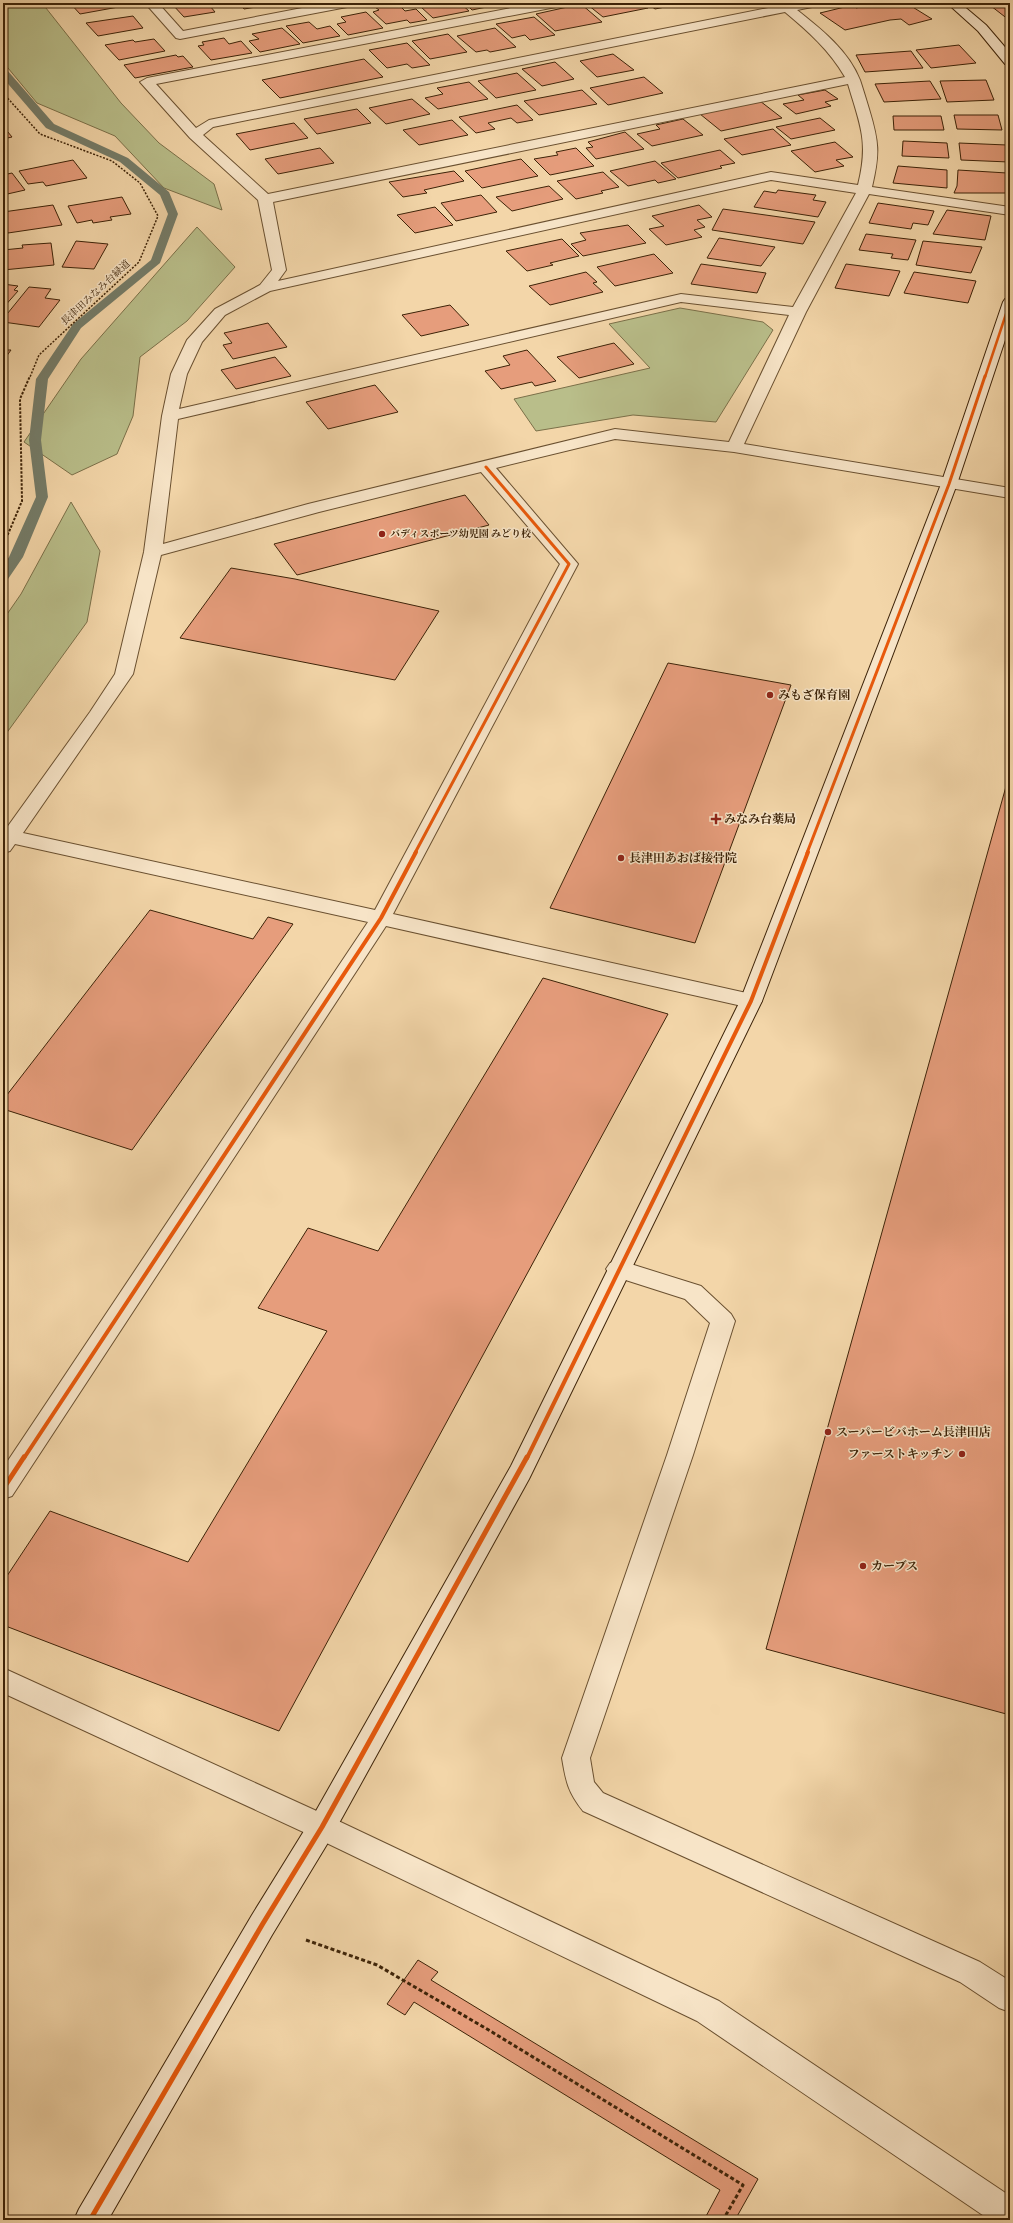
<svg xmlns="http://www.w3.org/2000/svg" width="1013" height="2223" viewBox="0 0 1013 2223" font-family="'IM FELL English','Noto Serif JP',serif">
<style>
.green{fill:#b9be8a;stroke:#7b7049}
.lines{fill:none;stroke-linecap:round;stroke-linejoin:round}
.stream{fill:#757d6a;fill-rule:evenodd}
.building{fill:#e69d7c;stroke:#3d2308}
.lane-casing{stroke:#6a5030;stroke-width:2}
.street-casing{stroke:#6a5030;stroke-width:2}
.secondary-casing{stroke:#3d2308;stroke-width:2}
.path-far2{stroke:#3d2308;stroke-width:1.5;stroke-dasharray:2 1.5;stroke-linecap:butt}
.path-far1{stroke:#3d2308;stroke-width:2;stroke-dasharray:2.5 1.5;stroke-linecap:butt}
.path{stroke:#3d2308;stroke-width:3;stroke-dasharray:4 2.5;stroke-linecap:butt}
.lane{fill:#f7e4c7;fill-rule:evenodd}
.street{fill:#f7e4c7;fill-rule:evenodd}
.secondary{fill:#f7e4c7;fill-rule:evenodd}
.cycleway-far3-casing{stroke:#f7e4c7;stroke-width:4}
.cycleway-far2-casing{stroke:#f7e4c7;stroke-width:5}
.cycleway-far1-casing{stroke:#f7e4c7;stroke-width:6}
.cycleway-casing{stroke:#f7e4c7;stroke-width:8}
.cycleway-far3{stroke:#e8590c;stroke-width:2.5}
.cycleway-far2{stroke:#e8590c;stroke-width:3}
.cycleway-far1{stroke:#e8590c;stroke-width:4}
.cycleway{stroke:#e8590c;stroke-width:5}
.poi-dot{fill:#8f2418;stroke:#f7e4c7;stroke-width:1.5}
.labels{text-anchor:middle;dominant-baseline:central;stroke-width:3;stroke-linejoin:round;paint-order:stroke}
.far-street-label{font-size:10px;fill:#3d2308;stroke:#f7e4c7}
.far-poi-label{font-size:10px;font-weight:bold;fill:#3d2308;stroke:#f7e4c7;text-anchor:start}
.poi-label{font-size:12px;font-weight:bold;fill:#3d2308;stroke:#f7e4c7;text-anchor:start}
</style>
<rect width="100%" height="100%" fill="#f3d6a9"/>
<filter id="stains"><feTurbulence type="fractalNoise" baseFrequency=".005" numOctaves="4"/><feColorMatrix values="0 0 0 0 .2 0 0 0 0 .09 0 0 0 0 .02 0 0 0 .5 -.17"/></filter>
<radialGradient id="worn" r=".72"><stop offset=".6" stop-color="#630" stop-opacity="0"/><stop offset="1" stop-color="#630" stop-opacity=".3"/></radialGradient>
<!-- green -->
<path class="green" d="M3 3H42L121 103 159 143 214 184 222 210 164 188 115 136 37 103 3 62Z
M197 227 235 267 187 321 140 357 133 416 117 454 72 475 24 442 81 359Z
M680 308 763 322 773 330 716 422 633 415 536 431 514 399 650 368 609 324Z
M71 502 100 551 87 622 3 738V620L21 594Z"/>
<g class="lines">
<!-- stream -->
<path class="stream" d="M3 69 7 70 54 124 128 158 169 192 178 214 160 263 81 328 48 379 41 440 48 497 23 557 8 579 3 580V566L9 557 36 497 29 440 36 379 73 324 151 260 168 214 160 195 120 162 46 128 3 78Z"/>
</g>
<!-- building -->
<path class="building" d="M70 3H121L124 6 80 14Z
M179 3H218L219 4 210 6 215 12 184 17 172 4Z
M239 3H266L268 5 244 9Z
M397 3 405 11 416 9 427 20 410 23 407 20 386 24 373 12 379 10 375 7Z
M424 3H460L469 11 433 18 421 7 428 6Z
M465 3H506L472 10Z
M600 3H641L648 8 603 17 588 5Z
M647 3H685L655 9Z
M878 3H911L914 5 911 6 932 19 909 25 901 19 890 20 845 30 820 13 853 5 856 8Z
M1010 3 1009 20 991 6Z
M581 4 602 22 555 31 536 14Z
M366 12 383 28 348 35 337 24 346 22 341 17Z
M133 16 143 28 98 36 86 23Z
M534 17 555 35 530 40 525 35 512 38 496 24Z
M309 22 317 29 330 26 340 36 303 43 286 26Z
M282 28 300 44 260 52 249 41 259 39 252 34Z
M495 28 516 47 490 52 487 50 476 52 457 36Z
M448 34 467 52 430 59 412 41Z
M224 38 229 44 241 41 252 53 211 60 198 46 204 45 202 42Z
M154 39 165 51 119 60 105 45 133 40 135 42Z
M407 43 430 65 412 68 407 64 387 68 369 50Z
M959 45 976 63 931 68 916 50Z
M911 51 923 68 865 72 856 55Z
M613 54 634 70 597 77 580 61Z
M176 55 178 57 183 56 193 67 135 78 124 65Z
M364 59 383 77 280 98 262 80Z
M555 62 574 79 542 86 522 69Z
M517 73 536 90 496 98 478 81Z
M644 77 663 93 608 105 590 88Z
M986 80 994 100 947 102 940 81Z
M930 81 941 99 884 102 875 84Z
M469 82 488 99 438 109 425 98 443 94 437 88Z
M582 90 597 104 539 115 524 101Z
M825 90 838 99 825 102 831 106 796 114 783 104 804 100 798 95Z
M412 99 430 114 386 124 369 108Z
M760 101 782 118 721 131 700 114Z
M517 105 533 120 517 123 511 118 488 123 495 129 476 133 459 117Z
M357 109 371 123 317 134 304 119Z
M954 115H998L1002 130 957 129Z
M893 116H941L944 130H894Z
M820 118 835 130 791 139 776 127Z
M683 119 703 135 652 146 637 134 660 129 656 125Z
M452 120 468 135 419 145 403 130Z
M294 123 308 138 250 150 236 134Z
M3 126 12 137 3 139Z
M773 129 791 145 742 155 724 139Z
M625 132 644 149 596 159 586 148 593 147 588 142Z
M903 141 947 143 949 158 902 156Z
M835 142 853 157 836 160 844 166 815 172 791 151Z
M959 143 1007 145 1009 162 961 160Z
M320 148 334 163 278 174 265 159Z
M576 148 594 166 550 175 534 159 558 155 556 152Z
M720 150 735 163 720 166 722 168 678 178 661 163Z
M521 159 538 176 482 188 465 171Z
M73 160 87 178 46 186 43 182 28 184 19 171Z
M655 161 676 179 658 183 655 180 628 186 610 171Z
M898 166 947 170V188L893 183Z
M958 170 1007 173 1008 193H954L957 186Z
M454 171 464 181 424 190 427 193 403 197 389 182Z
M603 172 619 187 601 191 603 193 576 199 557 181Z
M12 173 25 190 3 195V175Z
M549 186 563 199 512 211 496 197Z
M778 190 816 195 813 200 826 202 818 217 754 207 764 191 776 193Z
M481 195 497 212 456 221 441 203Z
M122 197 131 214 110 217 112 220 93 223 92 220 77 223 68 206Z
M878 203 934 211 928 225 913 223 911 229 869 223Z
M53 205 62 225 8 233 3 220V212Z
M699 205 712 217 697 220 705 227 694 230 702 237 666 245 649 229 664 226 652 216Z
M435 207 453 225 415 233 397 215Z
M723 209 815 222 803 244 712 230Z
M947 210 991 216 985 240 933 234Z
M628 225 646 243 583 256 571 244 586 240 580 233Z
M866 234 916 240 908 260 891 258 893 254 859 250Z
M719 238 775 247 761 266 707 258Z
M562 239 579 256 550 263 553 265 527 271 506 251Z
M76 241 108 244 94 269 62 267Z
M923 241 982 247 971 273 916 265Z
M51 243 54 265 3 270V250L23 248 22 245Z
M654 254 673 273 615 286 597 267Z
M701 264 766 273 757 293 691 284Z
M846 264 900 271 889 296 835 288Z
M586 272 597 282 593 283 603 292 550 305 529 286Z
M914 272 976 281 968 303 904 293Z
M3 284 18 286 14 290 18 291 3 308Z
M29 287 51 289 45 298 60 300 39 327 3 322V319Z
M450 305 469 325 421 336 402 315Z
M268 323 287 347 233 359 223 345 232 343 224 333Z
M614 343 634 364 579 378 557 357Z
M3 350H11L3 361Z
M527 350 556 381 535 386 532 382 501 389 485 371 510 365 503 356Z
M275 357 291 376 236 389 221 370Z
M375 385 398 412 328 429 306 402Z
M465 495 489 525 297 575 274 544Z
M231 568 295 579 439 611 395 680 180 638Z
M668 663 791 685 695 943 550 908Z
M1010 772V1715L766 1649Z
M150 910 253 939 268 917 293 924 132 1150 3 1109V1100Z
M543 978 668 1014 279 1731 3 1625V1582L50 1511 188 1562 327 1331 258 1308 308 1228 378 1251Z
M418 1960 438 1972 431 1980 758 2179 735 2220H704L720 2190 414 2002 405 2015 387 2004Z"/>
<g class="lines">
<!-- lane casing -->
<g class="lane-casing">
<path id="lane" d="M618 1260 701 1286 731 1314 735 1321 693 1455 590 1758 594 1782 603 1793 980 1962 1010 1981V2012L999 2008 960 1982 583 1811C568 1792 566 1782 562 1758L667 1455 710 1323 685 1299 610 1275 606 1269 610 1263Z"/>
</g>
<!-- street casing -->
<g class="street-casing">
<path id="street" d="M145 3H158L183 31 328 3H353L347 7 180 39 176 38Z
M537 3H562L556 7 156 84 196 128 209 120 778 6 775 3H819L817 6 797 10C821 29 848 50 860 80 863 89 866 99 869 109 879 142 880 153 872 187L1010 207V215L869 194 806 312 744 444 1010 488V498L734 452 615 439 496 468 578 564 393 914 751 994 758 996 762 1001 758 1006 751 1008 386 926 12 1496 3 1499V1468L368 922 15 844 10 851 3 853V833L90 712 115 674 144 552 162 416 171 374 187 340 215 309 260 285 272 270 258 200 190 138 140 82 147 78ZM785 12C809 32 829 50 845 77L268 194 203 135 213 127ZM848 84C860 125 869 141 858 185L771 172 278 281 286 270 273 202ZM771 180 856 193 793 307 681 294 179 409 187 374 202 342 225 315 270 291ZM681 302 789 315 729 442 615 429 308 504 163 544 178 419ZM481 472 560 564 375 910 23 833 133 674 161 555 319 512Z
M3 1668 332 1818 719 2001 1010 2196V2220H990L697 2021 312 1836 3 1693Z"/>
</g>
<!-- secondary casing -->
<g class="secondary-casing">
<path id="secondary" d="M947 3H960L986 25 1010 53V65L1005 64 978 31Z
M1010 298V325L957 484 762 1001 529 1479 332 1836 272 1935 108 2220H74L79 2209 252 1915 312 1818 511 1466 740 1001 941 484 1003 302 1005 299Z"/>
</g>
<!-- path-far2 -->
<path class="path-far2" d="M3 93 40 134 112 161 140 183 158 216 139 262 39 355 30 377"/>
<!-- path-far1 -->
<path class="path-far1" d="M3 546 22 501 20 399 30 376"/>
<!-- path -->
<path class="path" d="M306 1940 377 1965 487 2029 743 2185 723 2220"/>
<!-- lane -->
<use href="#lane" class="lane"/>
<!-- street -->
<use href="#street" class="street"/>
<!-- secondary -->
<use href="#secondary" class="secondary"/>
<!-- cycleway-far3 casing -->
<g class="cycleway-far3-casing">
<path id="cycleway-far3" d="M985 377 1010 302"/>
</g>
<!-- cycleway-far2 casing -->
<g class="cycleway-far2-casing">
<path id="cycleway-far2" d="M415 853 569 564 486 467
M807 853 949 484 985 376"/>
</g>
<!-- cycleway-far1 casing -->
<g class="cycleway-far1-casing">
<path id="cycleway-far1" d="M24 1458 381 918 416 852
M527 1458 751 1001 808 852"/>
</g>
<!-- cycleway casing -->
<g class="cycleway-casing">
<path id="cycleway" d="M3 1489 24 1457
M90 2220 262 1925 322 1827 527 1457"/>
</g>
<!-- cycleway-far3 -->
<use href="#cycleway-far3" class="cycleway-far3"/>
<!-- cycleway-far2 -->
<use href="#cycleway-far2" class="cycleway-far2"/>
<!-- cycleway-far1 -->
<use href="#cycleway-far1" class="cycleway-far1"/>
<!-- cycleway -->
<use href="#cycleway" class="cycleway"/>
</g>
<!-- markers -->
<g class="poi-dot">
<circle cx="382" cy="534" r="4"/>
<circle cx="770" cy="695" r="4"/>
<path d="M714 813h4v4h4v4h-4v4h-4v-4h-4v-4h4z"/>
<circle cx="621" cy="858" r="4"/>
<circle cx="828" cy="1432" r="4"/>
<circle cx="962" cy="1454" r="4"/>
<circle cx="863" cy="1566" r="4"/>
</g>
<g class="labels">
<!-- far-street labels -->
<g class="far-street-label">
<text transform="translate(96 293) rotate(-43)">長津田みなみ台緑道</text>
</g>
<!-- far-poi labels -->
<g class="far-poi-label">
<text x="390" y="534">バディスポーツ幼児園 みどり校</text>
</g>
<!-- poi labels -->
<g class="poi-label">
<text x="778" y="695">みもざ保育園</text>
<text x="724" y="819">みなみ台薬局</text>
<text x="629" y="858">長津田あおば接骨院</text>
<text x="836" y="1432">スーパービバホーム長津田店</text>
<text x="954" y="1454" text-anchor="end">ファーストキッチン</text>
<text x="871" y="1566">カーブス</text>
</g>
</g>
<!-- margin -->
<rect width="1013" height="2223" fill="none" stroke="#f3d6a9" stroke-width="16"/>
<rect x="4" y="4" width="1005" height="2215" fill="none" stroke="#3d2308" stroke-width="2"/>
<rect x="8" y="8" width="997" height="2207" fill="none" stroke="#3d2308"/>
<rect width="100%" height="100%" filter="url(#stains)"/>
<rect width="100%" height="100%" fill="url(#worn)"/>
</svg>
